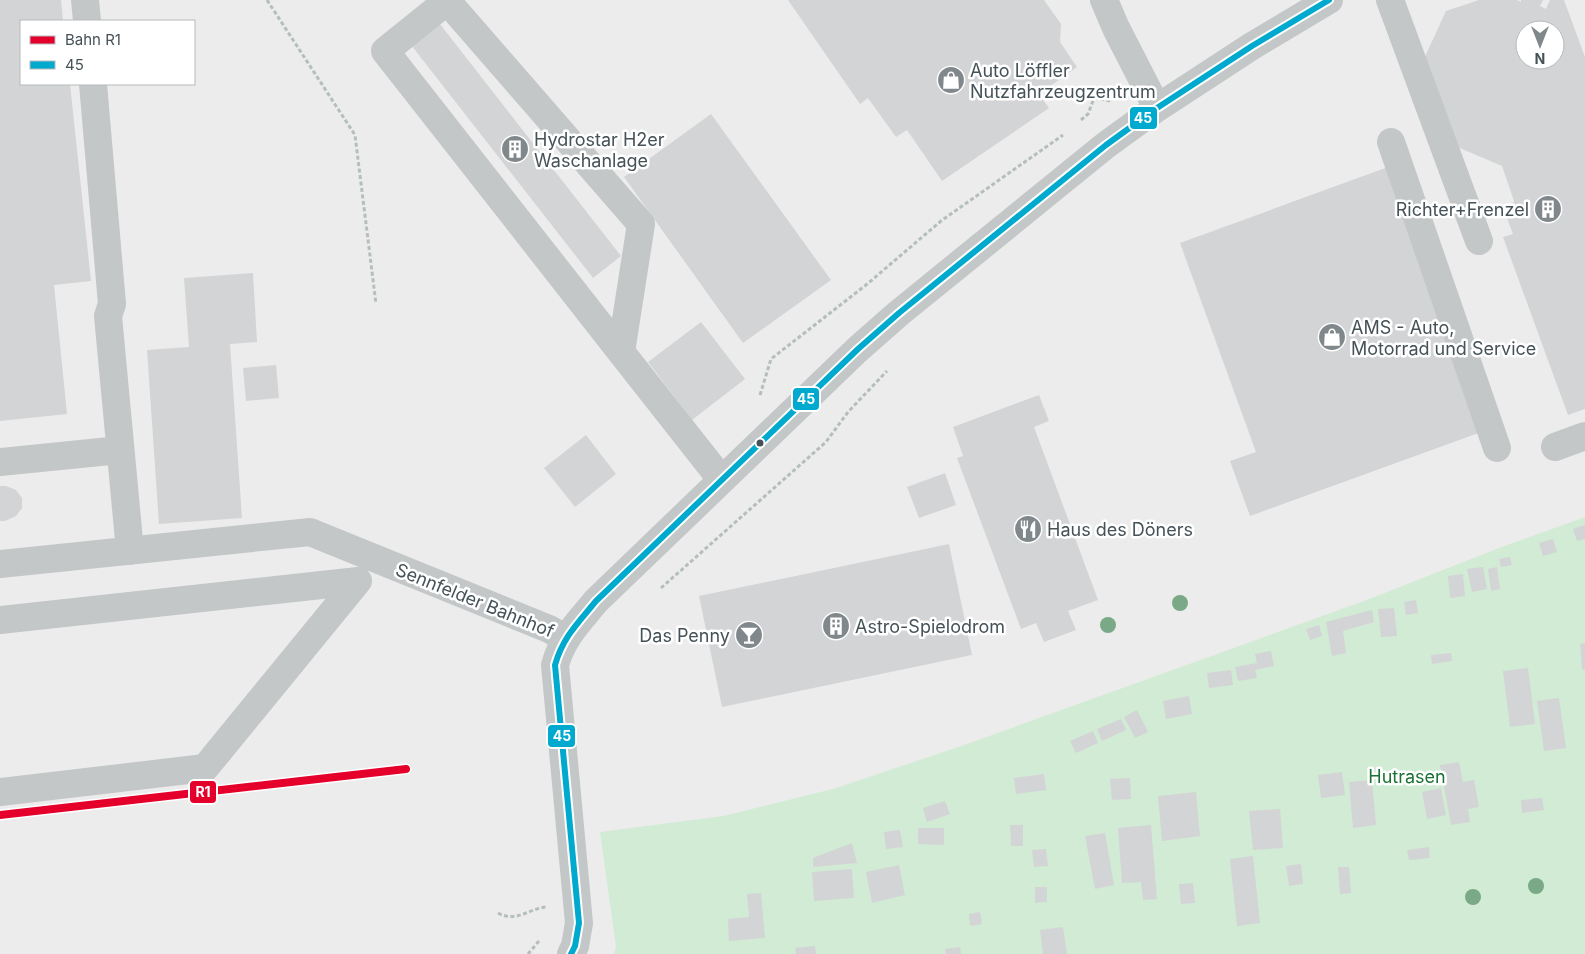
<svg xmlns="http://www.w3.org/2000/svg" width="1585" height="954" viewBox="0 0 1585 954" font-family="Inter,sans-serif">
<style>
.green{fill:#d2ebd5}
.building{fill:#d3d4d5;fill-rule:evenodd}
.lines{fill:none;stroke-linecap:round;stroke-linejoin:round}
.path{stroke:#b4bfb9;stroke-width:3;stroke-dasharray:4 2.5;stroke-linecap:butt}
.minor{stroke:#c3c7c8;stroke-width:28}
.bus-1-casing{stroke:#fff;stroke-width:10}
.bus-1{stroke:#00a9ce;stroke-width:6}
.rail-1-casing{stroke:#fff;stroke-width:11}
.rail-1{stroke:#e4002b;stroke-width:8}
.tree{fill:#7aa987}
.bus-dot{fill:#455257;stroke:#fff;stroke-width:2}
.labels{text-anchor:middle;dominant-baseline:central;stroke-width:5;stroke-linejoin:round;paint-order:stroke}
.poi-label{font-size:18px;fill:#455257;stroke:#fff;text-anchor:start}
.street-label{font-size:18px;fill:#455257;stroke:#fff}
.park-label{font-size:18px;fill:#1c7235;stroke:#fff}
.line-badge{stroke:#fff;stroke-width:2}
.badge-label{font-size:14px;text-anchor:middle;font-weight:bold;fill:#fff}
</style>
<rect width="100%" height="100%" fill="#edecec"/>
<!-- green -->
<path class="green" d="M1585 517V954H614L616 947 600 832 723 816 833 789 967 744 1364 601 1499 548Z"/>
<!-- building -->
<path class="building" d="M0 0H61L63 21H21V84H70L91 281 54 285 67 414 0 421Z
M788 0H1044L1061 24 1060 42 1077 67 1039 94 1049 108 942 181 907 130 896 137 868 98 860 104Z
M1479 0H1517L1521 2V0H1543L1540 6 1546 9 1550 0H1564L1585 57V409L1568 415 1503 237 1513 234 1507 218 1514 201 1502 166 1455 146 1423 61 1446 11ZM1525 30H1555V60H1525Z
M436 19 621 256 593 278 408 41Z
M711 114 831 280 743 343 624 177Z
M1388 167 1484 431 1250 516 1230 461 1256 452 1180 243Z
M253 273 257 342 230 344 242 518 159 524 147 350 189 347 184 278Z
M701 322 745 379 692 420 648 362Z
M276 365 279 398 246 401 243 368Z
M1039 395 1049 421 1034 427 1098 600 1068 611 1076 630 1044 642 1036 623 1021 629 957 458 963 456 953 427Z
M586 435 616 474 575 507 544 468Z
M945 473 956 505 919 518 907 487Z
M0 486H6L16 490 22 498V508L16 516 5 521H0Z
M1585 525V539L1577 541 1573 529Z
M1553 539 1557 552 1543 556 1539 543Z
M949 544 972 655 722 707 699 596Z
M1510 557 1512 565 1501 567 1499 559Z
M1483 567 1487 589 1472 592 1467 569Z
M1497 567 1500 589 1491 591 1488 569Z
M1463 574 1465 596 1450 598 1448 576Z
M1416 600 1418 613 1406 615 1404 602Z
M1394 608 1397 636 1381 637 1378 609Z
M1372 610 1374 622 1343 631 1346 653 1332 656 1326 622Z
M1319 625 1322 636 1310 640 1306 629Z
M1585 643V669L1582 670 1580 644Z
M1271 651 1274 666 1255 670 1257 678 1238 681 1235 667 1257 663 1255 654Z
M1451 653 1452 661 1432 664 1431 655Z
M1528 668 1535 724 1510 727 1503 671Z
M1231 670 1233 685 1209 688 1207 673Z
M1189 696 1192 714 1166 719 1163 701Z
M1559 698 1566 748 1544 751 1537 701Z
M1137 710 1148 732 1135 738 1124 717Z
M1121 719 1126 730 1102 741 1097 729Z
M1093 731 1098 743 1076 753 1070 741Z
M1459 762 1463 782 1474 780 1479 807 1468 809 1470 822 1451 825 1440 765Z
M1342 772 1345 795 1321 798 1318 775Z
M1044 774 1046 790 1016 794 1014 778Z
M1130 778 1131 799 1112 800 1110 779Z
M1372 780 1376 825 1353 828 1349 782Z
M1441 788 1446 815 1427 819 1422 792Z
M1196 792 1200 836 1162 841 1158 796Z
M1542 798 1544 810 1522 813 1521 800Z
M945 801 950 814 927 822 923 808Z
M1280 809 1283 848 1253 850 1249 811Z
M1010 825H1023V846H1011Z
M1151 825 1157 899 1143 900 1141 882 1122 883 1118 828Z
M918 828H944V845L918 844Z
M900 830 903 847 886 849 884 832Z
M1105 833 1114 885 1095 889 1085 836Z
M852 843 857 863 813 867V858Z
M1429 847 1430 858 1409 860 1407 850Z
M1046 849 1048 866 1034 867 1032 850Z
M1253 856 1260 923 1237 926 1230 859Z
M1301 864 1303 884 1289 886 1286 866Z
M899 865 905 895 872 903 866 872Z
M1338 867H1349L1351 893 1340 894Z
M852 869 854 898 814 901 812 872Z
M1193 883 1195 903 1181 904 1179 884Z
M1035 887H1047V902L1035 903Z
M761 893 765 938 729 941 728 919 749 917 747 894Z
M980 912 982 924 970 926 969 914Z
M1063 927 1067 954H1043L1040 930Z
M815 946 816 954H796L795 948Z
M960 947 961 954H946L945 949Z"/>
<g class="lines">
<!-- path -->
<path class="path" d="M267 0 355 135 376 304
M1081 120 1088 114 1094 98 1110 101
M760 395 771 359 866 285 941 221 1063 135
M661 588 826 442 848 412 887 371
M498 913C516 923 528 909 546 907
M528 954 539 941"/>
<!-- minor -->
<path class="minor" d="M85 0 87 21
M1104 0 1116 28 1157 108
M1390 0 1479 241
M93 84 112 304 108 316 130 551
M1391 142 1497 448
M621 352 385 51 447 1 641 224 621 352 721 479
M1555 447 1585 436
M0 462 120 450
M0 564 310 532 549 629 565 638
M0 620 358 581 205 768 0 792
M571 954 575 946 579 923 555 665C563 637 578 623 596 601L858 349 899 313 1106 145 1157 108 1252 46 1329 0"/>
<!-- bus-1 casing -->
<g class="bus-1-casing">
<path id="bus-1" d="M571 954 575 946 579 923 555 665C563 637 578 623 596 601L858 349 899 313 1106 145 1157 108 1252 46 1329 0"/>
</g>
<!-- bus-1 -->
<use href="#bus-1" class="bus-1"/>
<!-- rail-1 casing -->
<g class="rail-1-casing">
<path id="rail-1" d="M0 815 406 769"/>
</g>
<!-- rail-1 -->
<use href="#rail-1" class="rail-1"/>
</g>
<!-- trees -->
<g class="tree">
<circle cx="1180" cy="603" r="8"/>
<circle cx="1108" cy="625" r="8"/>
<circle cx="1536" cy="886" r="8"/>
<circle cx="1473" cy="897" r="8"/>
</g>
<!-- icons -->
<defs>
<g id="shop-disc" transform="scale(1.4375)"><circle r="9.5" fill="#80888b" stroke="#fff"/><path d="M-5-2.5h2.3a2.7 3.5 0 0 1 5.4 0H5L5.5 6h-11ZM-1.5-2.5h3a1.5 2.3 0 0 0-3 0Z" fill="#fff"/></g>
<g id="building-disc" transform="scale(1.4375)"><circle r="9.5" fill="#80888b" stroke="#fff"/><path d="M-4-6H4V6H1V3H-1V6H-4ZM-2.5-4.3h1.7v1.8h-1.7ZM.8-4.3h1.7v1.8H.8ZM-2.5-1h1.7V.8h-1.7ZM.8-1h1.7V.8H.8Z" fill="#fff"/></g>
<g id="restaurant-disc" transform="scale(1.4375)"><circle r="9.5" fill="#80888b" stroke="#fff"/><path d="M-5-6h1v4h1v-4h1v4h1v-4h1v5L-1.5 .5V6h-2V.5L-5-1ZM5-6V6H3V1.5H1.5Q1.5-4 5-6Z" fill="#fff"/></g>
<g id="bar-disc" transform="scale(1.4375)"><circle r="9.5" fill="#80888b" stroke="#fff"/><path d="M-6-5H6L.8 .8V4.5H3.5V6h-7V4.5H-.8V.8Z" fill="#fff"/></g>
</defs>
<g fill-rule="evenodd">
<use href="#shop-disc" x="951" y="80"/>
<use href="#building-disc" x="515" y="149"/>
<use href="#building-disc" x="1548" y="209"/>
<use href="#shop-disc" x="1332" y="337"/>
<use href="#restaurant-disc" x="1028" y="529"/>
<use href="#building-disc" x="836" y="626"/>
<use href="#bar-disc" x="749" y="635"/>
</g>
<!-- markers -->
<circle class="bus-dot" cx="760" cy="443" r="4.5"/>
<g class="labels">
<!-- poi labels -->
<g class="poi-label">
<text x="970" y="70">Auto Löffler<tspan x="970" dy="21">Nutzfahrzeugzentrum</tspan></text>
<text x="534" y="139">Hydrostar H2er<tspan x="534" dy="21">Waschanlage</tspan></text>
<text x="1529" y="209" text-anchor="end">Richter+Frenzel</text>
<text x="1351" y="327">AMS - Auto,<tspan x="1351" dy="21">Motorrad und Service</tspan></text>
<text x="1047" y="529">Haus des Döners</text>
<text x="855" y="626">Astro-Spielodrom</text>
<text x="730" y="635" text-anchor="end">Das Penny</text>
</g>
<!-- street labels -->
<g class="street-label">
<text transform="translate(475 600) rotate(22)">Sennfelder Bahnhof</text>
</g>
<!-- park labels -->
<g class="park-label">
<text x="1407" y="776">Hutrasen</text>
</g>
</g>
<g class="line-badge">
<rect x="1129" y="106" width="29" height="24" rx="5" fill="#00a9ce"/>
<rect x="792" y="387" width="28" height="24" rx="5" fill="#00a9ce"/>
<rect x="547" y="724" width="29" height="24" rx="5" fill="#00a9ce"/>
<rect x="189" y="780" width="28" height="24" rx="5" fill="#e4002b"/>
</g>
<g class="badge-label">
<text x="1143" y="123">45</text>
<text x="806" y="404">45</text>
<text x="562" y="741">45</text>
<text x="203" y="797">R1</text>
</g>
<!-- legend -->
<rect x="20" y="20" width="175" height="65" fill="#ffffff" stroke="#b5babc"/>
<rect x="30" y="36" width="25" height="8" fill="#e4002b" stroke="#b5babc"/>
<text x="65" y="45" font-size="15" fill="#455257">Bahn R1</text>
<rect x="30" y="61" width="25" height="8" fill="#00a9ce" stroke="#b5babc"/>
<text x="65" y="70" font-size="15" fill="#455257">45</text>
<!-- north arrow -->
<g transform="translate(1540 45) rotate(180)"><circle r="24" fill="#ffffff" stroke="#b5babc"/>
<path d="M0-4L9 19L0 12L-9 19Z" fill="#80888b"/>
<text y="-8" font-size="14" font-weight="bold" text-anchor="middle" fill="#455257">N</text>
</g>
</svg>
